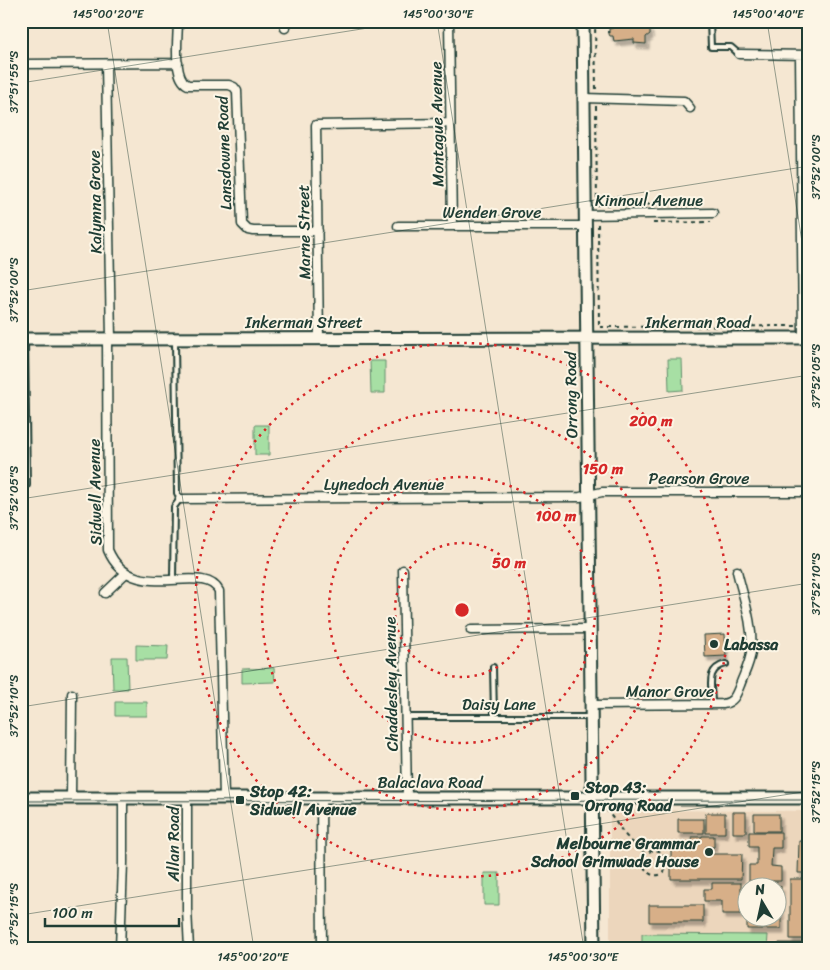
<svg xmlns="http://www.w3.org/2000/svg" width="830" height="970" viewBox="0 0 830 970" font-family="Sriracha,sans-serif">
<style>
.built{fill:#ecd6bc;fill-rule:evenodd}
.green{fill:#a7dfa4;stroke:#638e6c}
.building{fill:#d7af88;stroke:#1f3d34;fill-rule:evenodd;filter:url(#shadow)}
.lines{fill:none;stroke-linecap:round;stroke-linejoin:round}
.lane-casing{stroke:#1f3d34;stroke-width:8}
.street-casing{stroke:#1f3d34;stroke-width:11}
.secondary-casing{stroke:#1f3d34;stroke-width:15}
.path{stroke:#1f3d34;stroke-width:2;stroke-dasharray:4 4;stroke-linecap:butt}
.lane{stroke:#fcf5e5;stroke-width:4}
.street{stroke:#fcf5e5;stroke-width:8}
.secondary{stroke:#fcf5e5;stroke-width:11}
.tram{stroke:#1f3d34;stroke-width:1}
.ticks{fill:none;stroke:#1f3d34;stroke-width:1;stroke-opacity:0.45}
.ring{fill:none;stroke:#d62828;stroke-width:2.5;stroke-dasharray:2.5 5}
.poi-dot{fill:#1f3d34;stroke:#fcf5e5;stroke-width:2}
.labels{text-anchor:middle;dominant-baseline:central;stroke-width:4;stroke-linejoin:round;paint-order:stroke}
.street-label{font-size:16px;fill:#1f3d34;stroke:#fcf5e5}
.poi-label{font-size:16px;font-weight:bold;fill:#1f3d34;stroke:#fcf5e5;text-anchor:start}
.centre{fill:#d62828;stroke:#fcf5e5;stroke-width:2.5}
.ring-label{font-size:15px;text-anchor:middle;font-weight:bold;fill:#d62828;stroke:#fcf5e5;stroke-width:4;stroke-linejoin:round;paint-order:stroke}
.neatline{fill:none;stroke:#1f3d34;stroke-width:2}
.ticks-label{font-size:12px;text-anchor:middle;fill:#1f3d34}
</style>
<defs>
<filter id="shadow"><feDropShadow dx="3" dy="5" stdDeviation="1" flood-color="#0004"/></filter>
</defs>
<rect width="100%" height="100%" fill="#f5e7d2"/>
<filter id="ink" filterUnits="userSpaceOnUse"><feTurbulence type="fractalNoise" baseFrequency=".02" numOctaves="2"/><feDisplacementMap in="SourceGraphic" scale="10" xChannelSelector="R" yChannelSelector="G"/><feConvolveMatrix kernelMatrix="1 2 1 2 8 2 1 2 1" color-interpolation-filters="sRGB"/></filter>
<g filter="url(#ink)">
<!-- built -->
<path class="built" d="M21 706H24L25 784H21Z
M617 810 809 811V949H610V817ZM748 888H778V918H748Z"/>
<!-- green -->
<path class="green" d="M668 359H682L683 390 669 391Z
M370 361H385V393H371Z
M255 425H269V455H255Z
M136 645 168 646 167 660H136Z
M112 657H127L128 689H113Z
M274 668 275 682 242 683V669Z
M115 702H147V716H115Z
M484 873H499V905H484Z
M642 934 768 935 767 949H642Z"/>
<!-- building -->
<path class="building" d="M615 21H618L619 23H634V21H646V25L650 29V34L646 37V44L634 43V39L614 41 613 36H610L609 34V29L613 28Z
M725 634 726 656 705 657 704 635Z
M733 812H746V833H733Z
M706 813H725V833H706Z
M754 814H779V831H754Z
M678 819H704V833H678Z
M749 832H781V848H772L771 866 781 867V881H749V865H757V847H749Z
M702 836H714V847H705V854H742L741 879H671V844H692V837H702Z
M799 841H809V873H798Z
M790 879H809V939H790Z
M712 883H741V914H722V901H704V889H712Z
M747 886H781V929H747ZM748 888H778V918H748Z
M649 905H703V922H649Z
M779 943H809V949H778Z"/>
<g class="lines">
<!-- lane casing -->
<g class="lane-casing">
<path id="lane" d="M710 21 711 47H731L739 54
M25 341 27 485
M173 579 174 507 180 499 177 493 175 341
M493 667 494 716
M712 703C712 686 705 669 726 664
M406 717H588"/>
</g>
<!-- street casing -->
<g class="street-casing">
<path id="street" d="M178 21C178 37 172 78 188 85H229L234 87 237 91 242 224 248 230 253 231H318
M284 21 285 28
M449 21 452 226
M739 54 809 55
M800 55 803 338
M21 64 178 63
M106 64 111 339
M584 98 684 101 690 108
M585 215 713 213
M398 226H586
M319 338 316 125 450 123
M107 339 108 550C132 607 203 560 219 591L224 798
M180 499 580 497 602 492H809
M403 570 407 798
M105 593 126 573
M471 630 590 629
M21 652 22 654
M592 705 723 704C734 702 736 695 740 685 744 674 750 663 751 652 754 625 743 597 737 571
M71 798 72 694
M187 798V909L189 949
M321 798 322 949
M120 949 123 863V798"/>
</g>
<!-- secondary casing -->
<g class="secondary-casing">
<path id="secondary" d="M583 21 594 949
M21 339 809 338
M21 798H809"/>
</g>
<!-- path -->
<path class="path" d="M595 21 596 91
M794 21 809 40
M607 32H609
M596 106 597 206
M598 205 685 204
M653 223 711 222
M598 224 599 327 796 326
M606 809 626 836 644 853C639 867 650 881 664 873L666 863 662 852 656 850 644 853"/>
<!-- lane -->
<use href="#lane" class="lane"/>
<!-- street -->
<use href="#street" class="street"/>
<!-- secondary -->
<use href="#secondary" class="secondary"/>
<!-- tram -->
<path class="tram" d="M21 801 809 800"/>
</g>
</g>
<!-- ticks -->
<path class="ticks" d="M107 21 254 949M437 21 584 949M767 21 809 286M21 83 412 21M21 291 809 166M21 499 809 375M21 707 809 583M21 915 809 791"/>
<!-- distance rings -->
<g class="ring">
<circle cx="462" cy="610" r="67"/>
<circle cx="462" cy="610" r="133"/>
<circle cx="462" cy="610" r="200"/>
<circle cx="462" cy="610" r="267"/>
</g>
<!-- markers -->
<g class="poi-dot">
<circle cx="714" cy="644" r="5"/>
<rect x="570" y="791" width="10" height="10" rx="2.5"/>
<rect x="235" y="795" width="10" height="10" rx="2.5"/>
<circle cx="709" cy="852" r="5"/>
</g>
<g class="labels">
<!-- street labels -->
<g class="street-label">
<text transform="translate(437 124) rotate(-91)">Montague Avenue</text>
<text transform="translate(224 153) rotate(-92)">Lansdowne Road</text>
<text x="649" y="200">Kinnoul Avenue</text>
<text transform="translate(95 202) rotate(-91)">Kalymna Grove</text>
<text x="492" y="212">Wenden Grove</text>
<text transform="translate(304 232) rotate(-91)">Marne Street</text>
<text x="304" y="322">Inkerman Street</text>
<text x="698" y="322">Inkerman Road</text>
<text transform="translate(571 395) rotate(-91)">Orrong Road</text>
<text x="699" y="478">Pearson Grove</text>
<text x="384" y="484">Lynedoch Avenue</text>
<text transform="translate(95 492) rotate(-91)">Sidwell Avenue</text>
<text transform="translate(391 684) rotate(-91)">Chaddesley Avenue</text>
<text x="670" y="691">Manor Grove</text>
<text x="499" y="704">Daisy Lane</text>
<text x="430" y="782">Balaclava Road</text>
<text transform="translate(173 844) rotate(-90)">Allan Road</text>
</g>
<!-- poi labels -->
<g class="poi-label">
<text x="724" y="644">Labassa</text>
<text x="585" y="787">Stop 43:<tspan x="585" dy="18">Orrong Road</tspan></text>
<text x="250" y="791">Stop 42:<tspan x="250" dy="18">Sidwell Avenue</tspan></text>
<text x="699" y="843" text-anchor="end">Melbourne Grammar<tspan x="699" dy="18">School Grimwade House</tspan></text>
</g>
</g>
<circle cx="462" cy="610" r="8" class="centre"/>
<g class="ring-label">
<text x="651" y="426">200 m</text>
<text x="603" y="474">150 m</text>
<text x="556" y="521">100 m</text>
<text x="509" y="568">50 m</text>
</g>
<!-- margin -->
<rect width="830" height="970" fill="none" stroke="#fcf5e5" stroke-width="55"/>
<!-- north arrow -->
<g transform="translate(762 902) rotate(351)"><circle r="24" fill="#fcf5e5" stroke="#a4ab9e"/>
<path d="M0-4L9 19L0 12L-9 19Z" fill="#1f3d34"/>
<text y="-8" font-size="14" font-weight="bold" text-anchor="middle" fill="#1f3d34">N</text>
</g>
<!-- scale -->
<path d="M45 918v8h134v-8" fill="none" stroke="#1f3d34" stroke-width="2.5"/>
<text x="52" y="918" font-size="15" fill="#1f3d34" stroke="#fcf5e5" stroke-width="4" paint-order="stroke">100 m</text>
<rect x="28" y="28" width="774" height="914" class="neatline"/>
<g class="ticks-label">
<text x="108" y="18">145°00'20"E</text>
<text x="438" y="18">145°00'30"E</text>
<text x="768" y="18">145°00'40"E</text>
<text transform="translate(14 82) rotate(-90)" y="4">37°51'55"S</text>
<text transform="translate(816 167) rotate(-90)" y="4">37°52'00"S</text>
<text transform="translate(14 290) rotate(-90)" y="4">37°52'00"S</text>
<text transform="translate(816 376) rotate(-90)" y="4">37°52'05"S</text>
<text transform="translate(14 498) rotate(-90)" y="4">37°52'05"S</text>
<text transform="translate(816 584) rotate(-90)" y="4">37°52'10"S</text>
<text transform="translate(14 706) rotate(-90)" y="4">37°52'10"S</text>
<text transform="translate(816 792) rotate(-90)" y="4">37°52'15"S</text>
<text transform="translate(14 914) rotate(-90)" y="4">37°52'15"S</text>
<text x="253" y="961">145°00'20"E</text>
<text x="583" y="961">145°00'30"E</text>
</g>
</svg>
